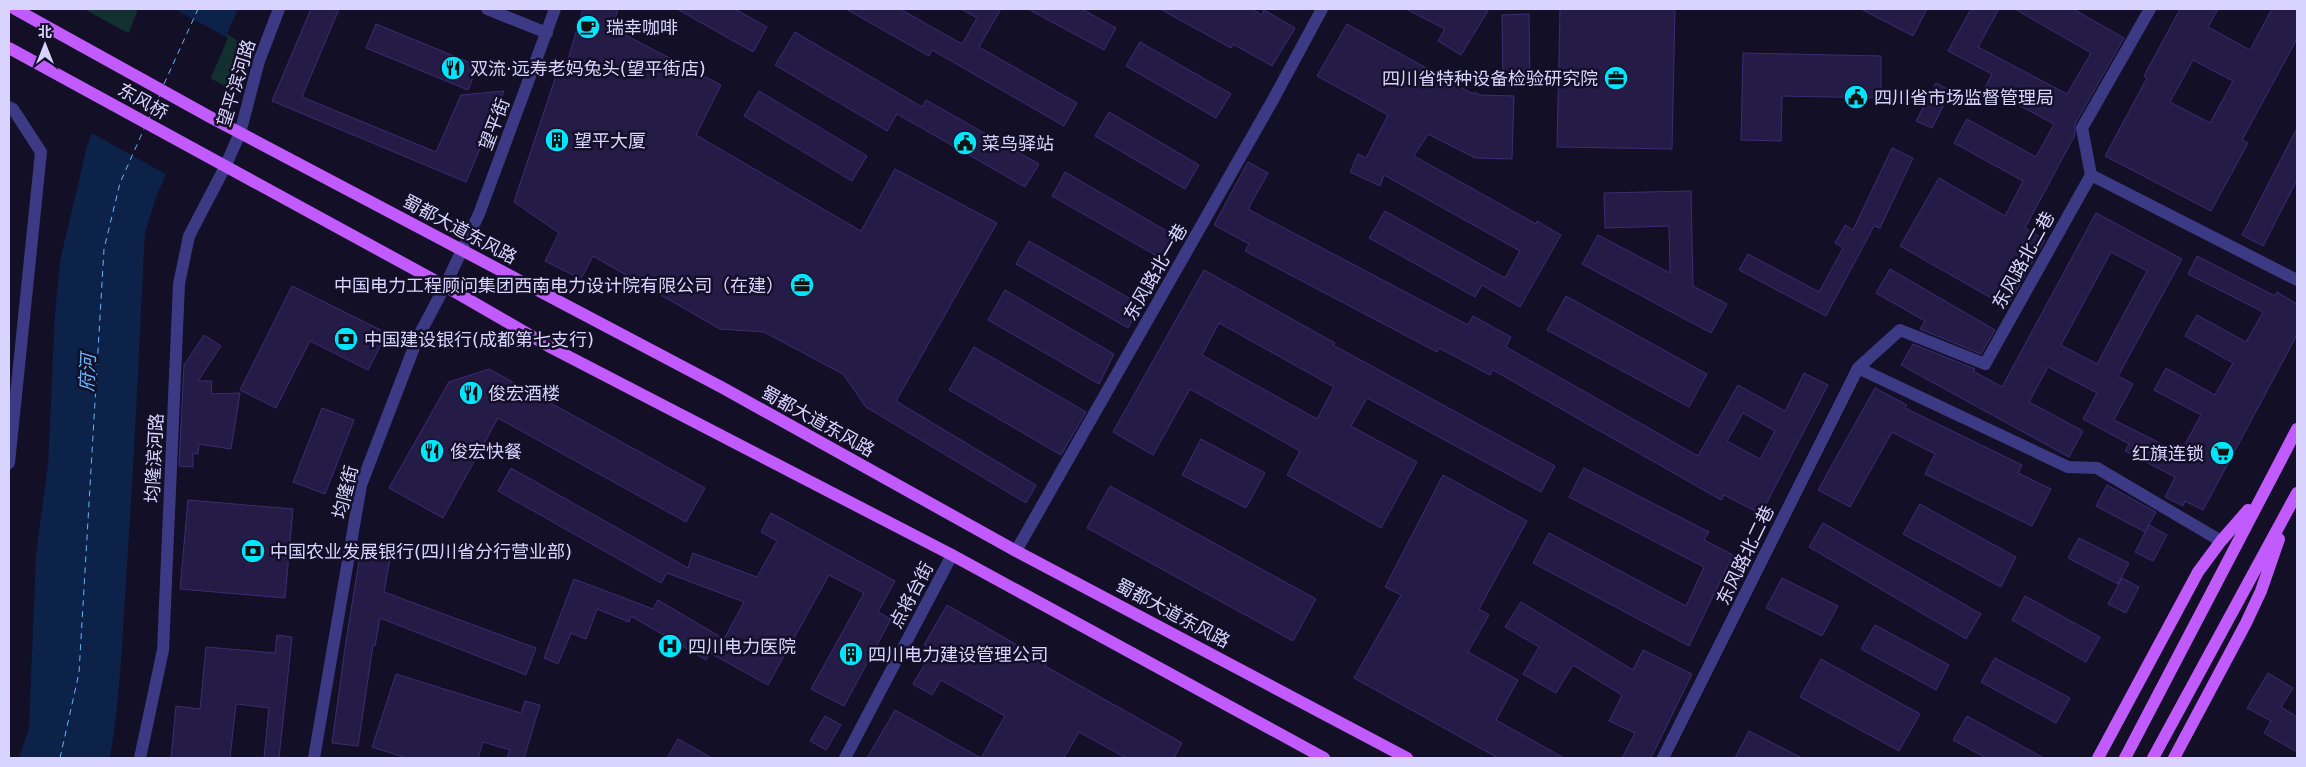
<svg xmlns="http://www.w3.org/2000/svg" width="2306" height="767" viewBox="0 0 2306 767" font-family="'DejaVu Sans','Noto Sans SC',sans-serif">
<style>
.green{fill:#12302f}
.water{fill:#0c2248}
.pier{fill:#130f26}
.lines{fill:none;stroke-linecap:round;stroke-linejoin:round}
.ferry{stroke:#62b6ff;stroke-width:1;stroke-dasharray:6 5;stroke-linecap:butt}
.building{fill:#241b47;stroke:#3b2d73;fill-rule:evenodd}
.minor{stroke:#3d3a85;stroke-width:12}
.major{stroke:#c25bff;stroke-width:12}
.labels{text-anchor:middle;dominant-baseline:central;stroke-width:5;stroke-linejoin:round;paint-order:stroke}
.poi-label{font-size:18px;fill:#d9d4ff;stroke:#130f26;text-anchor:start}
.street-label{font-size:18px;fill:#d9d4ff;stroke:#130f26}
.water-label{font-size:19px;font-style:italic;fill:#62b6ff;stroke:#130f26}
</style>
<rect width="100%" height="100%" fill="#130f26"/>
<!-- green -->
<path class="green" d="M84 9H186L248 47 230 89Z"/>
<!-- water -->
<path class="water" d="M141 9H238L156 197 145 233C139 349 134 465 126 581 122 640 120 700 110 758H19L29 729 36 555 48 464 55 314 60 261 87 146Z"/>
<!-- pier -->
<path class="pier" d="M138 9H175L228 38 169 176 90 132Z"/>
<g class="lines">
<!-- ferry -->
<path class="ferry" d="M164 84 198 9
M149 118 160 95
M60 758 79 673 104 249 120 183 144 129"/>
</g>
<!-- building -->
<path class="building" d="M311 9H339L302 97 436 152 461 95 504 91 466 182 272 101Z
M583 9H618L612 28 721 85 696 135 861 231 895 169 997 223 896 401 1036 485 1026 503 866 407 843 374 764 332 720 329 593 256 581 279 545 261 559 233 514 202 560 64 566 66Z
M677 9H735L767 27 753 52Z
M846 9H900L962 44 977 18 961 9H1001L979 47 1077 103 1064 126 932 50 929 56Z
M1028 9H1082L1116 28 1104 50Z
M1160 9H1252L1262 15 1264 10 1295 28 1272 66 1233 44 1231 48Z
M1406 9H1489L1461 55 1438 41 1445 29Z
M1560 9H1675L1672 149 1557 147Z
M1861 9H1927L1913 36Z
M1971 9H1999L1978 47 2067 94 2091 53 2015 9H2073L2124 38 2075 124V135L2025 228 2045 240 2007 307 1900 246 1939 178 2005 216 2023 181 1954 143 1967 119 2036 157 2054 124 1985 87 1992 74 1948 51Z
M2180 9H2218L2208 27 2250 50 2272 9H2297V39L2242 140 2248 143 2211 211 2105 156 2147 78 2144 76ZM2193 60 2233 81 2210 123 2170 102Z
M1529 14 1530 86H1503L1502 15Z
M376 24 478 66 468 90 366 48Z
M1347 24 1473 94 1474 92 1480 95 1514 96 1512 159 1475 158 1428 134 1414 156 1536 224 1537 221 1561 235 1520 307 1482 285 1475 297 1369 238 1385 211 1505 278 1520 251 1384 175 1380 186 1350 172 1358 154 1366 158 1388 115 1317 76Z
M795 32 922 107 926 100 1039 164 1025 187 897 114 887 131 775 65Z
M1140 42 1231 94 1216 118 1126 66Z
M1743 53 1881 56V98L1782 96 1781 141 1741 140Z
M1936 83 1951 91 1932 128 1916 121Z
M759 91 867 156 852 181 744 116Z
M1109 112 1199 165 1185 189 1095 136Z
M2297 128V180L2263 246 2242 235Z
M1892 148 1913 158 1880 228 1874 226 1826 316 1739 270 1748 254 1819 292 1843 248 1835 243 1845 225 1853 230Z
M1248 162 1268 173 1248 209 1468 325 1473 316 1511 337 1506 347 1698 456 1738 385 1785 411 1804 373 1828 385 1761 514 1724 495 1721 500 1493 370 1490 375 1439 348 1437 352 1245 251 1249 244 1214 225ZM1743 413 1775 431 1760 459 1727 441Z
M1065 172 1177 237 1164 260 1052 196Z
M1691 191 1693 286 1727 304 1711 333 1582 264 1598 235 1670 273 1669 226 1605 228 1604 193Z
M2096 213 2182 259 2118 376 2133 384 2114 420 2180 453 2201 415 2154 390 2166 368 2215 395 2233 363 2185 336 2197 315 2246 342 2263 312 2188 274 2197 256 2275 296 2277 292 2297 304V335L2203 510 2185 501 2183 506 2165 497 2175 477 2125 451 2129 444 2083 419 2097 393 2048 367 2029 402 2083 431 2069 457 1901 365 1913 344 1975 369 1973 371 2002 387ZM2111 252 2147 271 2097 364 2061 345Z
M1029 241 1141 305 1128 328 1016 264Z
M1890 269 1995 330 1981 354 1920 329 1925 321 1876 293Z
M1204 270 1335 343 1333 345 1555 466 1541 492 1367 398 1351 426 1417 462 1381 528 1287 475 1300 451 1190 389 1153 455 1113 432ZM1219 323 1334 387 1317 419 1202 355Z
M292 286 387 333 368 370 310 341 276 408 240 390Z
M1005 290 1114 354 1099 384 988 320Z
M1566 296 1707 374 1689 407 1547 330Z
M204 335 221 346 198 381H212L211 394 240 393 231 449 199 444 198 454 193 453V467L179 466 184 365Z
M974 347 1086 412 1061 455 949 390Z
M489 369 705 488 686 522 498 418 443 518 389 488 449 382Z
M1875 388 1907 405 1905 408 2022 465 2018 473 2051 489 2032 526 1925 474 1935 454 1892 432 1850 507 1818 490Z
M322 408 354 420 325 494 293 482Z
M1201 439 1265 473 1246 508 1182 475Z
M511 468 688 568 693 553 757 577 777 541 761 532 771 513 895 581 878 612 891 619 844 706 811 689 864 593 829 575 768 685 710 653 706 660 631 616 629 622 597 609 586 639 571 633 558 664 544 658 574 579 653 609 658 600 724 639 744 602 667 573 661 583 498 491Z
M1584 468 1709 532 1704 540 1733 555 1689 646 1533 563 1549 533 1686 606 1704 567 1569 497Z
M1443 475 1527 521 1479 609 1489 615 1468 652 1518 680 1496 720 1564 758H1498L1354 678 1401 595 1385 587Z
M2107 485 2156 512 2145 532 2096 506Z
M1110 486 1316 599 1293 641 1087 528Z
M188 500 293 509 285 598 180 589Z
M1920 504 2016 557 2001 587 1903 534Z
M1823 523 1981 614 1966 639 1809 547Z
M2149 525 2167 535 2153 561 2135 552Z
M2079 538 2129 563 2118 584 2068 558Z
M362 543 392 548 384 592 536 648 526 675 380 618 375 646 373 645 358 746 332 743 346 641Z
M1782 578 1838 606 1822 636 1766 608Z
M2122 578 2139 587 2126 613 2108 604Z
M2025 596 2100 637 2086 662 2012 620Z
M1521 602 1633 670 1643 650 1692 674 1651 758H1622L1635 733 1609 721 1622 695 1573 665 1556 693 1523 674 1539 647 1505 627Z
M947 605 1047 662 1045 666 1182 743 1174 758H1126L1079 732 1064 758H867L895 710 981 758 1005 716 941 680 932 695 913 684 933 650 924 645Z
M1875 625 1949 665 1936 690 1861 649Z
M277 635 292 637 279 758H264L269 708 236 704 230 758H171L176 706 200 709 206 647 275 653Z
M1995 658 2070 698 2056 723 1981 682Z
M1821 659 1920 714 1899 751 1800 697Z
M2268 673 2293 688 2281 707 2297 717V752L2264 733 2271 721 2247 708Z
M396 674 521 713 525 701 540 705 524 758H507L510 750 483 742 478 758H406L372 747Z
M825 716 841 725 826 750 810 741Z
M1967 716 2044 758H1986L1953 740Z
M1749 731 1802 758H1735Z
M678 739 712 758H667Z"/>
<g class="lines">
<!-- minor -->
<path class="minor" d="M487 9 547 33
M2150 9 2082 128 2091 175 2297 280
M9 107 13 109 41 152 9 463
M1858 368 1900 330 1985 364 2091 175
M1016 551 1274 98 1322 9
M140 758 163 650 179 284 189 236 225 167 240 133 259 61 279 9
M314 758 361 485 418 337 445 286 479 214 555 9
M845 758 952 555
M1663 758 1858 368 2068 467 2097 468 2221 541"/>
<!-- major -->
<path class="major" d="M15 9 210 117 723 388 1016 551 1407 758
M9 48 445 286 552 348 952 555 1324 758
M2098 758 2198 572 2221 541 2248 510
M2125 758 2297 429
M2153 758 2297 493
M2174 758 2246 623 2261 591 2279 539"/>
</g>
<!-- icons -->
<defs>
<g id="cafe-disc" transform="scale(1.25)"><circle r="9.5" fill="#00e5ff" stroke="#130f26"/><path d="M-5.5-4.5H6V0H3Q3 3.5 0 3.5H-2.5Q-5.5 3.5-5.5 0ZM3-3.2v2h1.7v-2ZM-6 4.5H4V6H-6Z" fill="#111"/></g>
<g id="restaurant-disc" transform="scale(1.25)"><circle r="9.5" fill="#00e5ff" stroke="#130f26"/><path d="M-5-6h1v4h1v-4h1v4h1v-4h1v5L-1.5 .5V6h-2V.5L-5-1ZM5-6V6H3V1.5H1.5Q1.5-4 5-6Z" fill="#111"/></g>
<g id="office-disc" transform="scale(1.25)"><circle r="9.5" fill="#00e5ff" stroke="#130f26"/><path d="M-6-3h4V-5.5h4V-3h4V5H-6ZM-1-4.5V-3h2v-1.5ZM-6 0V1H6V0Z" fill="#111"/></g>
<g id="civic-disc" transform="scale(1.25)"><circle r="9.5" fill="#00e5ff" stroke="#130f26"/><path d="M-.6-6.5H3V-4.5H.6V-3L4-1V1h2V6H-6V1h2V-1L-.6-3ZM-1.2 2.5V6h2.4V2.5Z" fill="#111"/></g>
<g id="building-disc" transform="scale(1.25)"><circle r="9.5" fill="#00e5ff" stroke="#130f26"/><path d="M-4-6H4V6H1V3H-1V6H-4ZM-2.5-4.3h1.7v1.8h-1.7ZM.8-4.3h1.7v1.8H.8ZM-2.5-1h1.7V.8h-1.7ZM.8-1h1.7V.8H.8Z" fill="#111"/></g>
<g id="bank-disc" transform="scale(1.25)"><circle r="9.5" fill="#00e5ff" stroke="#130f26"/><path d="M-6-4H6V4H-6ZM0-2.3a2.3 2.3 0 1 0 0 4.6a2.3 2.3 0 1 0 0-4.6Z" fill="#111"/></g>
<g id="supermarket-disc" transform="scale(1.25)"><circle r="9.5" fill="#00e5ff" stroke="#130f26"/><path d="M-6-5.5h2.5l.6 2H6L4.5 2H-2.5L-4.4-4H-6ZM-1.5 3.2a1.3 1.3 0 1 0 .1 0ZM3 3.2a1.3 1.3 0 1 0 .1 0Z" fill="#111"/></g>
<g id="hospital-disc" transform="scale(1.25)"><circle r="9.5" fill="#00e5ff" stroke="#130f26"/><path d="M-5-5h3v3.5h4V-5h3V5h-3V1.5h-4V5h-3Z" fill="#111"/></g>
</defs>
<g fill-rule="evenodd">
<use href="#cafe-disc" x="588" y="27"/>
<use href="#restaurant-disc" x="453" y="68"/>
<use href="#office-disc" x="1616" y="78"/>
<use href="#civic-disc" x="1856" y="97"/>
<use href="#building-disc" x="557" y="140"/>
<use href="#civic-disc" x="965" y="143"/>
<use href="#office-disc" x="802" y="285"/>
<use href="#bank-disc" x="346" y="339"/>
<use href="#restaurant-disc" x="471" y="393"/>
<use href="#restaurant-disc" x="432" y="451"/>
<use href="#supermarket-disc" x="2222" y="453"/>
<use href="#bank-disc" x="253" y="551"/>
<use href="#hospital-disc" x="670" y="646"/>
<use href="#building-disc" x="851" y="654"/>
</g>
<g class="labels">
<!-- poi labels -->
<g class="poi-label">
<text x="606" y="27">瑞幸咖啡</text>
<text x="470" y="68">双流·远寿老妈兔头(望平街店)</text>
<text x="1598" y="78" text-anchor="end">四川省特种设备检验研究院</text>
<text x="1874" y="97">四川省市场监督管理局</text>
<text x="574" y="140">望平大厦</text>
<text x="982" y="143">菜鸟驿站</text>
<text x="784" y="285" text-anchor="end">中国电力工程顾问集团西南电力设计院有限公司（在建）</text>
<text x="364" y="339">中国建设银行(成都第七支行)</text>
<text x="488" y="393">俊宏酒楼</text>
<text x="450" y="451">俊宏快餐</text>
<text x="2204" y="453" text-anchor="end">红旗连锁</text>
<text x="270" y="551">中国农业发展银行(四川省分行营业部)</text>
<text x="688" y="646">四川电力医院</text>
<text x="868" y="654">四川电力建设管理公司</text>
</g>
<!-- street labels -->
<g class="street-label">
<text transform="translate(236 83) rotate(-73)">望平滨河路</text>
<text transform="translate(143 101) rotate(29)">东风桥</text>
<text transform="translate(494 124) rotate(-69)">望平街</text>
<text transform="translate(460 229) rotate(28)">蜀都大道东风路</text>
<text transform="translate(2023 260) rotate(-61)">东风路北二巷</text>
<text transform="translate(1155 272) rotate(-60)">东风路北一巷</text>
<text transform="translate(818 421) rotate(29)">蜀都大道东风路</text>
<text transform="translate(154 458) rotate(-87)">均隆滨河路</text>
<text transform="translate(345 492) rotate(-76)">均隆街</text>
<text transform="translate(1745 555) rotate(-64)">东风路北二巷</text>
<text transform="translate(911 595) rotate(-62)">点将台街</text>
<text transform="translate(1173 613) rotate(28)">蜀都大道东风路</text>
</g>
<!-- water labels -->
<g class="water-label">
<text transform="translate(87 373) rotate(-87)">府河</text>
</g>
</g>
<!-- border -->
<rect width="2306" height="767" fill="none" stroke="#d9d4ff" stroke-width="20"/>
<!-- north arrow -->
<g transform="translate(45 45)" stroke="#130f26" stroke-width="4" paint-order="stroke">
<path d="M0-4L9 19L0 12L-9 19Z" fill="#d9d4ff"/>
<text y="-8" font-size="14" font-weight="bold" text-anchor="middle" fill="#d9d4ff">北</text>
</g>
</svg>
